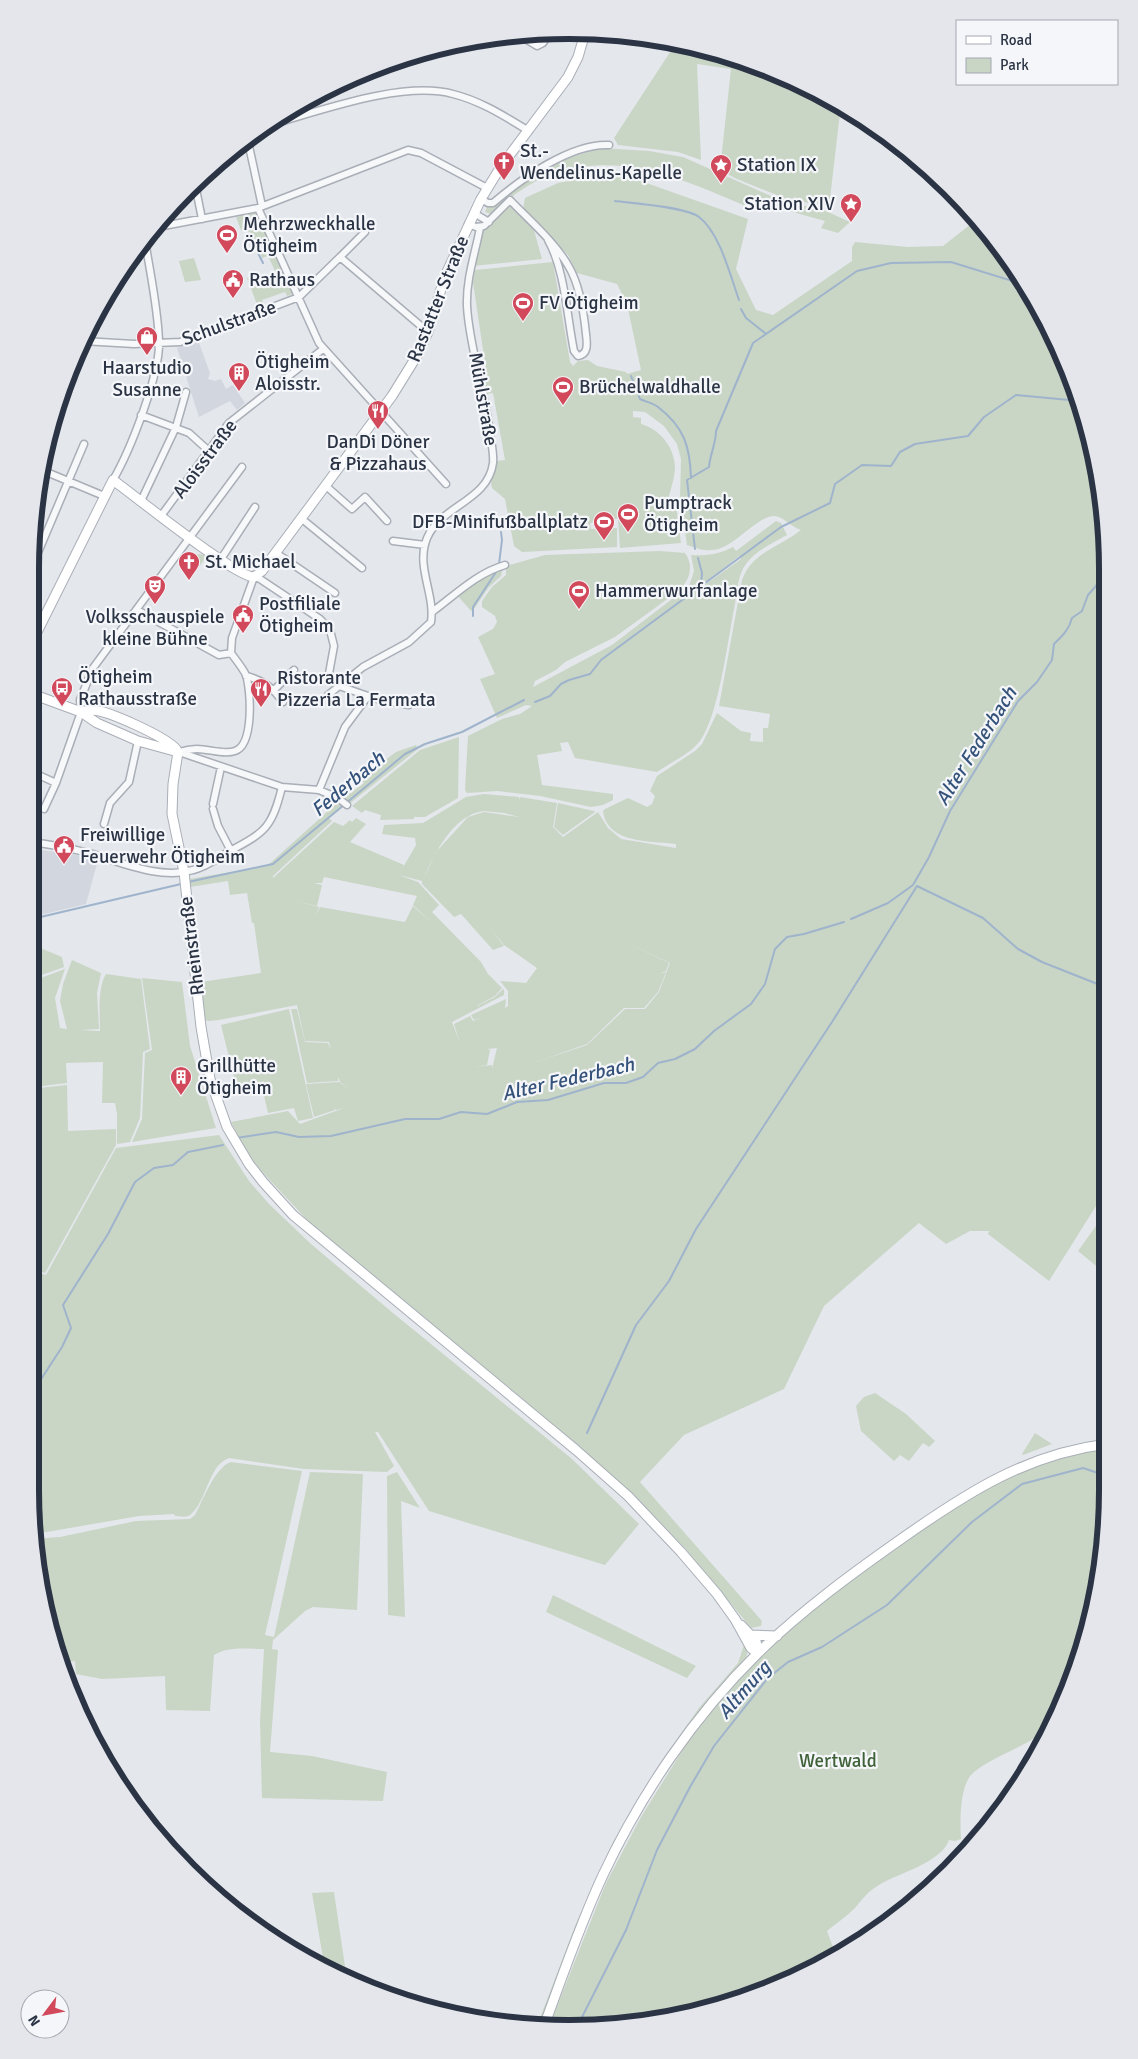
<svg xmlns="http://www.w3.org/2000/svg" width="1138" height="2059" viewBox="0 0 1138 2059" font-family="Signika,sans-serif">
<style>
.built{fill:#d2d6de}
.green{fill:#c9d6c5;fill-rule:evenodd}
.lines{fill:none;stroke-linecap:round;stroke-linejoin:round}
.stream{stroke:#9fb4cc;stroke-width:2}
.street-casing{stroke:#a9aeb7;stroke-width:9}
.secondary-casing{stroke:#a9aeb7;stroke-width:11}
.street{stroke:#f7f8fa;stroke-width:6}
.secondary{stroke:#fff;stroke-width:9}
.labels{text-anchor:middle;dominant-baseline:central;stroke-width:4.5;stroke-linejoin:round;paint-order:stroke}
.poi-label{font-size:19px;fill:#2b3445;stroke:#f4f6f9;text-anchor:start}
.street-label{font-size:19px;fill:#2b3445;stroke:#f4f6f9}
.park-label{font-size:19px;fill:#3f6138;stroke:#f4f6f9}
.water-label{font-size:20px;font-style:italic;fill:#34527a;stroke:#f4f6f9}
.rim{fill:none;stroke:#2b3445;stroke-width:6}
</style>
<rect width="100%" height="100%" fill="#e4e7ec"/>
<!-- built -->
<path class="built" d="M198 340 210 373 208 379 215 381 221 379 226 389 233 385 245 403 237 410 230 401 199 417 177 348Z
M32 849 72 854 98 860 86 904 32 917Z"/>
<!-- green -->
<path class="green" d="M676 43 743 59 841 104 829 207 784 198 737 179 720 170 731 69 697 64 701 160 678 152 618 145 614 138Z
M601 148 649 151 683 157 780 200 826 211 850 222 838 233 821 228 825 221 760 203 758 211C689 183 632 151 556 172 545 175 522 189 513 196 507 201 502 207 496 211 492 214 489 214 485 212L488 205 537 172 562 160Z
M603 175 638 180 748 219 736 269 756 310 773 315 852 261V247L855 242 908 247 943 246 976 220 1017 270 1079 395 1103 499 1106 1190 1049 1281 988 1234 989 1231H970L946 1244 919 1223 824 1306 784 1389 684 1435 640 1482 762 1621 761 1626 751 1628 685 1548 631 1492 311 1224 252 1161 231 1122 288 1111 300 1124 344 1108 336 1110 334 1108 335 1110 314 1117 306 1084 339 1082 350 1090 340 1082 338 1077V1081L307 1083 291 1009H297L305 1042 328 1043 331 1050 329 1042 305 1041 297 1005 219 1020 208 1021 205 1020 201 982 261 973 254 923H252L247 893 230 895 228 881 190 887 189 879 267 866 338 802 343 807 329 818 332 821 273 876V878L334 822 343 826 350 820 352 822 356 818 366 824 350 842 404 865 402 869 416 845 415 838 382 834 384 825 423 823 466 797 484 794 519 797V800L520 797 557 803 553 827 563 837 598 812 608 828 621 839 676 848V844C652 841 607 844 603 811L605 809 628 798 647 807 652 804 655 796 650 791 657 776 695 751 702 744 717 713 741 731 751 733 750 741 763 742V728H768L770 714 719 706 742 580C752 552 780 547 801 530 791 527 783 516 774 516 766 516 759 522 753 526 728 545 718 558 687 545L680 498 681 459 677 444 664 426 645 412 633 411V417L641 418V424C661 430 675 448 675 469 674 480 670 491 668 501L676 506 681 543 620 548 618 520 635 516 590 523 591 529 617 528V547L522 552 514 546 505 499 492 488 491 483 496 461 505 460 493 393 487 394 482 371 486 370 473 282 475 270 553 262 570 362 573 366 578 361 588 360 597 366 626 372 627 374 641 370 627 304 617 284 577 273 568 255 523 209 525 198 558 183ZM484 811 504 813 519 817 484 812 468 817 436 852 425 876C432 857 450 825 469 816 473 813 479 812 484 811ZM399 875 422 881V884L454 917 461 914 493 950 504 946 490 928 504 945 537 968 526 983 500 981 508 991V1006L505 1008 506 999 471 1015 474 1020 481 1018 473 1021 470 1016 454 1024 460 1043 452 1022 504 995V990L503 989 495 997 479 1005 478 1008V1005L495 996 502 988 488 974 481 962 432 912 439 905 418 882ZM324 877 417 896 413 905 433 924 413 906 405 922 320 907 316 915 319 907 295 901 317 906 322 885 314 883H322ZM619 939 670 963 659 992 645 1009H625L587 1045 536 1062 587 1044 624 1008H644L658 992 666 972 659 974 666 971 669 963ZM497 1048 492 1069V1065L475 1067 487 1065 490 1050 487 1049Z
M511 203 533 227 542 259 473 266 482 230Z
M258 212 293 294 287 296 285 292 262 300 264 305 258 307 247 278 261 273 263 279 276 273 268 256 262 258 250 232 241 230 236 217Z
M194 258 201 280 185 282 179 261Z
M776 521 781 523 787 535C773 543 755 551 746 564 738 574 737 591 735 604 728 638 719 715 700 741 689 755 671 762 657 772L575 758 568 742 560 743 562 751 537 755 542 785 613 794V800L603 805 591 807 540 796 498 791 467 793 465 790 468 736 502 719 520 714 532 706 526 705 497 718 480 679 495 674 478 637 493 629 497 622 495 616 482 607V601L492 587 506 575V566L545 555 660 551 685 553C695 567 689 582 677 592L615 637 565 662 556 670 535 681 533 687 612 645 689 586 694 571 691 555C708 556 719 554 733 547L736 551ZM739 556 741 559 706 584V582Z
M195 554 208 555 197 569 184 561Z
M503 567 501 576 488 588 474 609 471 611 457 595 470 584Z
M459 737 458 798 425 817H414V819L380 820 381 815 365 810 362 813 352 806 420 750Z
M416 745 418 749 349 804 343 799 364 783 361 778 396 752Z
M558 803 594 811 595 812 563 835 554 827Z
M33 945 62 957 64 967 33 978Z
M72 960 101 973 97 993 99 1029 80 1030 100 1031C100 1014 97 989 106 974L141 979 150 1049 143 1052 140 1118 130 1142 117 1144V1114L115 1103H102L103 1062 66 1063 67 1083 34 1087 33 981 65 969 55 998 60 1028 67 1029 60 1001 63 984Z
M142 978 182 982 190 1046 216 1128 132 1142 142 1119 145 1053 152 1050Z
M289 1009 313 1118 298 1121 294 1108 268 1113 262 1087 238 1093 221 1025Z
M67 1085 68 1131 116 1129V1145L45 1273 34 1269 33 1200 40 1173 33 1134V1118L36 1116H33V1094L38 1116 39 1115V1088Z
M219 1135 249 1181 269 1204 311 1244 393 1313 572 1459 639 1524 605 1565 429 1511 378 1432H375L394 1466 387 1472 304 1469 229 1458C208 1465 207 1502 190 1515 186 1518 179 1516 175 1516L174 1514 139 1516 35 1534 34 1271 46 1275 116 1148Z
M33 1140 39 1173 33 1195Z
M1106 1212V1274L1078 1251Z
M875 1393 906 1414 935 1441 929 1447 923 1443 909 1461 900 1455 894 1461 861 1431 856 1406 864 1397Z
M1035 1433 1052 1444 1023 1455 1022 1454Z
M1107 1448V1525L1079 1663 1052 1723C1043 1728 1039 1736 1028 1742 1012 1751 987 1761 974 1772 959 1784 960 1822 961 1839L955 1841 949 1840C941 1863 898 1873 879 1885 868 1891 862 1900 854 1909 846 1917 835 1924 827 1931L837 1958 775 1988 674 2019 604 2028 549 2026 606 1883 641 1817 700 1722 776 1638 866 1567 955 1505 1023 1470 1053 1459Z
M231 1462 302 1471 265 1635 274 1637 310 1472 363 1474 357 1610 313 1607 305 1611 273 1640 272 1649 278 1650 270 1752 312 1756 387 1772 383 1801 262 1798 260 1722 264 1649C246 1649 229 1646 214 1655L210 1711 166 1710 165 1676 102 1679 76 1674 75 1661 58 1663 35 1561V1539L60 1537 136 1521 190 1519 195 1515C203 1500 215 1467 231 1462Z
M397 1472 420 1508 401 1501 405 1617 388 1615 387 1476Z
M553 1595 696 1666 687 1678 546 1612Z
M744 1645 748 1648 746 1659 631 1816 542 2026H537L575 1926 613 1842 665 1756 699 1708 738 1663Z
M334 1892 347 1980 325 1970 312 1893Z"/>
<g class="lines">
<!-- stream -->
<path class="stream" d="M615 201C633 203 686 207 699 217 720 233 730 275 739 300
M249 235 263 263
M741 309 746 318 765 333
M631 376 640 399C646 402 653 403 658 407 684 427 690 446 691 478
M695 549 687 480 709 467C710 454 716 444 716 431L753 343 857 271 891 263 951 262 1025 285
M698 558 702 573 701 585
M499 564 502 540 501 532
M473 616V607L498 569
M535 702 550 696 561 684 569 680 590 674 601 660 781 527 830 503 835 484 862 465 891 466 900 452 915 444 968 436 984 417 1016 395 1080 401
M188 882 273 864 405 754 425 744 462 732 524 700
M32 919 181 884
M851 919 888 903 913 885 929 857 950 811 1018 701 1037 682 1052 660 1054 644C1062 636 1069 630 1072 618L1082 611 1088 595 1096 586 1104 569
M236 1138 276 1132 299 1137 331 1136 405 1119H439L461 1112 487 1114 517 1102 548 1100 604 1083H626L643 1077 658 1063 675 1059 695 1049 714 1031 751 1004 765 984 775 949 787 937 804 934 844 922
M34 1390 62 1347 71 1328 63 1305 108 1234 135 1182 154 1168 173 1165 188 1152 223 1145
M587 1433 636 1325 669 1281 696 1229 832 1022 917 886 983 918 1018 949 1042 962 1105 987
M577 2027 626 1930 657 1850 690 1787 714 1746 767 1679 788 1662 822 1647 887 1605 972 1522 1022 1484 1083 1468 1107 1476"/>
<!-- street casing -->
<g class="street-casing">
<path id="street" d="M517 34 537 46 543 43 550 32
M266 126C317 112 402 80 453 94 481 101 504 116 529 131
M247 137 262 206
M195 184 202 219
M481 199 488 203H493C521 179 571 143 609 145
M258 208 319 343 446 484
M474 213 489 222
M468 224 476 227 484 226 510 200C529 220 556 243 569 267 579 284 584 314 586 334 587 343 589 354 578 356L574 351C567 317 565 270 548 240
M153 228 258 208 408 150 421 153 487 188
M340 257 365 232
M83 341 134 344 180 342 299 297 340 257 428 332
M141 415 189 433 209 451
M44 471 104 496
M113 480C130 451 160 375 159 342 158 308 150 273 145 240
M326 486 352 509 365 497 387 521
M141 501 176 427 186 392
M161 516 229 423 323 349
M302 519 362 568
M393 541 425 545
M276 553 335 593
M221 559 255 507
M31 569 84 444
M137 610 219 655 231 653
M432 612C455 595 477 573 505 565
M31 615 42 619
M246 676C263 680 273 688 283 702
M274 690 294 670
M328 695 363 667 409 642 431 622C435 596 418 570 425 544 435 506 488 503 493 463 494 453 491 442 490 433 485 391 469 346 467 306 466 279 475 254 480 228
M368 696 381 700 409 705
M178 752C184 751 191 749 197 749 209 749 224 755 235 751 254 745 251 691 246 675 242 667 236 660 231 653L232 638 254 577 260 579 320 619 330 630 334 646 328 679
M179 752 282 787 319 790 338 798 347 805
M32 772 56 783
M319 790 345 727 368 696 342 687 340 684
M213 804 221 767
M44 809 56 783 81 712 80 700 93 668 242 467
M213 809 218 826 231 851
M104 824 110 803 129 782 138 741
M32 842C48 844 73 849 89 853 121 862 159 880 193 870 206 867 218 858 230 851 266 832 272 827 282 787"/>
</g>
<!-- secondary casing -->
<g class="secondary-casing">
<path id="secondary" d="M32 642 113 480C135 496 235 577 254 577L262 571 392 396 418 354 428 332 445 276 481 199 500 168 568 77 578 57 585 33
M32 694 81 712 97 723 138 741 178 752
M81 712C85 711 89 710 93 710 109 711 166 737 176 749
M178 752 173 784 172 814 184 872 201 1027 210 1079 227 1127 249 1164 263 1182 293 1215 576 1450 628 1496 681 1552 717 1594 735 1619 751 1648 758 1653
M741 1625 756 1641 758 1653
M752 1635 777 1636
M544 2026C563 1975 580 1924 603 1875 641 1794 694 1716 758 1653 802 1610 854 1572 904 1537 968 1492 1027 1454 1107 1444"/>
</g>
<!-- street -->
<use href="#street" class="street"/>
<!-- secondary -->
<use href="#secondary" class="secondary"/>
</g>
<!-- icons -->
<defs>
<g id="church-pin" transform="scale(1.125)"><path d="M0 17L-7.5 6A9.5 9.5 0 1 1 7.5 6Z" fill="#d1495b" stroke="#f4f6f9"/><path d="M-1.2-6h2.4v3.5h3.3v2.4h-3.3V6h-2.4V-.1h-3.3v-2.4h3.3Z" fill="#fff"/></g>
<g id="sight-pin" transform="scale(1.125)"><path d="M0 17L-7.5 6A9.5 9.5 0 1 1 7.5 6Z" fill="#d1495b" stroke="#f4f6f9"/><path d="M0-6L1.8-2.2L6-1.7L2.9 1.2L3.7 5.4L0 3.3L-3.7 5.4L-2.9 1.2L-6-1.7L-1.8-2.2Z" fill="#fff"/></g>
<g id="stadium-pin" transform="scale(1.125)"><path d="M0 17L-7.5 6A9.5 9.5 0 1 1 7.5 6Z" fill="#d1495b" stroke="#f4f6f9"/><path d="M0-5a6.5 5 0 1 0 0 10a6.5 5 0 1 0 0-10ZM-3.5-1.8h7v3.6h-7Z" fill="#fff"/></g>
<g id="civic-pin" transform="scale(1.125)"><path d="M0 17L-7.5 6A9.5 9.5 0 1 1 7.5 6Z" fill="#d1495b" stroke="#f4f6f9"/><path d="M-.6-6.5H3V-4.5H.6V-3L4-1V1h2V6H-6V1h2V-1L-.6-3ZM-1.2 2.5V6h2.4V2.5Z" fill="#fff"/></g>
<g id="shop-pin" transform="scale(1.125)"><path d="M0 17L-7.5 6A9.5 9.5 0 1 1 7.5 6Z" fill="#d1495b" stroke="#f4f6f9"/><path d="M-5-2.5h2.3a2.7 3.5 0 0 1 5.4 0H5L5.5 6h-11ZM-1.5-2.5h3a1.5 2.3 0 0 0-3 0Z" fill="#fff"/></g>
<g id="building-pin" transform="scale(1.125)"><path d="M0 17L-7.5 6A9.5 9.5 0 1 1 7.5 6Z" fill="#d1495b" stroke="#f4f6f9"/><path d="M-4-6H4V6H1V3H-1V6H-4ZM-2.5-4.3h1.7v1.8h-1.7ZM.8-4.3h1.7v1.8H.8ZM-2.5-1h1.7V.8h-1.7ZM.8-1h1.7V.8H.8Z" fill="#fff"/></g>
<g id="restaurant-pin" transform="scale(1.125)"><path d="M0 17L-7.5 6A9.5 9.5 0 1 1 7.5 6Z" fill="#d1495b" stroke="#f4f6f9"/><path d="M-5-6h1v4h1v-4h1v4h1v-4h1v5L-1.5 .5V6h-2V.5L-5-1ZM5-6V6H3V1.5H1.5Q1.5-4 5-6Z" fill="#fff"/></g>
<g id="theatre-pin" transform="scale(1.125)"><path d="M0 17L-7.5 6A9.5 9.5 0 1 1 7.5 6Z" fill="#d1495b" stroke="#f4f6f9"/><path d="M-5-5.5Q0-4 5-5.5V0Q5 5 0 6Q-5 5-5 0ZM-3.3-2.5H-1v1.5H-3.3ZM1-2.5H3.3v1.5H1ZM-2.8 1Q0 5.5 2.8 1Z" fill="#fff"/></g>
<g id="bus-pin" transform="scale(1.125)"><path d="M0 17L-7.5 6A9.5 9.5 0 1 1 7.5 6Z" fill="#d1495b" stroke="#f4f6f9"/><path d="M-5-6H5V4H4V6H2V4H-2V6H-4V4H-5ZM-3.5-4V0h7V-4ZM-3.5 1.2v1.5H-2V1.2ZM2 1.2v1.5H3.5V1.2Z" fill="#fff"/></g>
</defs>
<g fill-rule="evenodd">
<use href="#church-pin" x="504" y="162"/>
<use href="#sight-pin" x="721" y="165"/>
<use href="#sight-pin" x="851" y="204"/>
<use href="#stadium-pin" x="227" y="235"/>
<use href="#civic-pin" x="233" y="280"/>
<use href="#stadium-pin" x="523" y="303"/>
<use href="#shop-pin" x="147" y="337"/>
<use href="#building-pin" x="239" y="373"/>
<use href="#stadium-pin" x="563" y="387"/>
<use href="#restaurant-pin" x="378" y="411"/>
<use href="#stadium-pin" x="628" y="514"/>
<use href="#stadium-pin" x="604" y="522"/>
<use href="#church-pin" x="189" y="562"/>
<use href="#theatre-pin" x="155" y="586"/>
<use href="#stadium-pin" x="579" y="591"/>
<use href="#civic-pin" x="243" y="615"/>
<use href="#bus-pin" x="62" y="688"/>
<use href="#restaurant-pin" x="261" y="689"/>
<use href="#civic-pin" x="64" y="846"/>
<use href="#building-pin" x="181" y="1077"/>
</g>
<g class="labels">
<!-- poi labels -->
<g class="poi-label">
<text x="520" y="151">St.-<tspan x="520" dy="22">Wendelinus-Kapelle</tspan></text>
<text x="737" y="165">Station IX</text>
<text x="835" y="204" text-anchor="end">Station XIV</text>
<text x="243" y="224">Mehrzweckhalle<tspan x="243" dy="22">Ötigheim</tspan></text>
<text x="249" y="280">Rathaus</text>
<text x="539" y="303">FV Ötigheim</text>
<text x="255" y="362">Ötigheim<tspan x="255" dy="22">Aloisstr.</tspan></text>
<text x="147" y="368" text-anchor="middle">Haarstudio<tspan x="147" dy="22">Susanne</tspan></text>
<text x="579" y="387">Brüchelwaldhalle</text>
<text x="378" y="442" text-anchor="middle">DanDi Döner<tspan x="378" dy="22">&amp; Pizzahaus</tspan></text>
<text x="644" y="503">Pumptrack<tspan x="644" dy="22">Ötigheim</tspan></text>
<text x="588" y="522" text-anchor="end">DFB-Minifußballplatz</text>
<text x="205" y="562">St. Michael</text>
<text x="595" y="591">Hammerwurfanlage</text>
<text x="259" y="604">Postfiliale<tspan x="259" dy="22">Ötigheim</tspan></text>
<text x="155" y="617" text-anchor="middle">Volksschauspiele<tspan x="155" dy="22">kleine Bühne</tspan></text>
<text x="78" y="677">Ötigheim<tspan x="78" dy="22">Rathausstraße</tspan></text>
<text x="277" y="678">Ristorante<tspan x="277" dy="22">Pizzeria La Fermata</tspan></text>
<text x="80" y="835">Freiwillige<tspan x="80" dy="22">Feuerwehr Ötigheim</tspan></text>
<text x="197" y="1066">Grillhütte<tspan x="197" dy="22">Ötigheim</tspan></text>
</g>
<!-- street labels -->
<g class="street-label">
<text transform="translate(438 299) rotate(-68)">Rastatter Straße</text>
<text transform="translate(229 323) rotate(-20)">Schulstraße</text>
<text transform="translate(483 399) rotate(80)">Mühlstraße</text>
<text transform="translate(205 459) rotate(-53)">Aloisstraße</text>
<text transform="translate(192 946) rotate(-97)">Rheinstraße</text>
</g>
<!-- park labels -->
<g class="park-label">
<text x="838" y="1761">Wertwald</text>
</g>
<!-- water labels -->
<g class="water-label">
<text transform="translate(976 746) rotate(-58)">Alter Federbach</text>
<text transform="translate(348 784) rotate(-40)">Federbach</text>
<text transform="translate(568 1079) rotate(-13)">Alter Federbach</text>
<text transform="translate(744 1690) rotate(-49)">Altmurg</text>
</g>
</g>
<!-- crop -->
<path d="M0 0H1138V2059H0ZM569 39H569A530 530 0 0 1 1099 569V1490A530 530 0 0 1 569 2020H569A530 530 0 0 1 39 1490V569A530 530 0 0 1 569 39Z" fill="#e4e6eb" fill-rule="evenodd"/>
<path class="rim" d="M569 39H569A530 530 0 0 1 1099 569V1490A530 530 0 0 1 569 2020H569A530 530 0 0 1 39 1490V569A530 530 0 0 1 569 39Z"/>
<!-- legend -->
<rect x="956" y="20" width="162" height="65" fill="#f4f6f9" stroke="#a4a8b1"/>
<rect x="966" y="36" width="25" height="8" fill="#ffffff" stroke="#a4a8b1"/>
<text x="1000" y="45" font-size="15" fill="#2b3445">Road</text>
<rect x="966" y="58" width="25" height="15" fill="#c9d6c5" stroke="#a4a8b1"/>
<text x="1000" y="70" font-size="15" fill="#2b3445">Park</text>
<!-- north arrow -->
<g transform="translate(45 2014) rotate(238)"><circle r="24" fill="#f4f6f9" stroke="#a4a8b1"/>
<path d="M0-4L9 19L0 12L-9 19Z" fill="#d1495b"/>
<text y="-8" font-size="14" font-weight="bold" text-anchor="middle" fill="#2b3445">N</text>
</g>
</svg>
